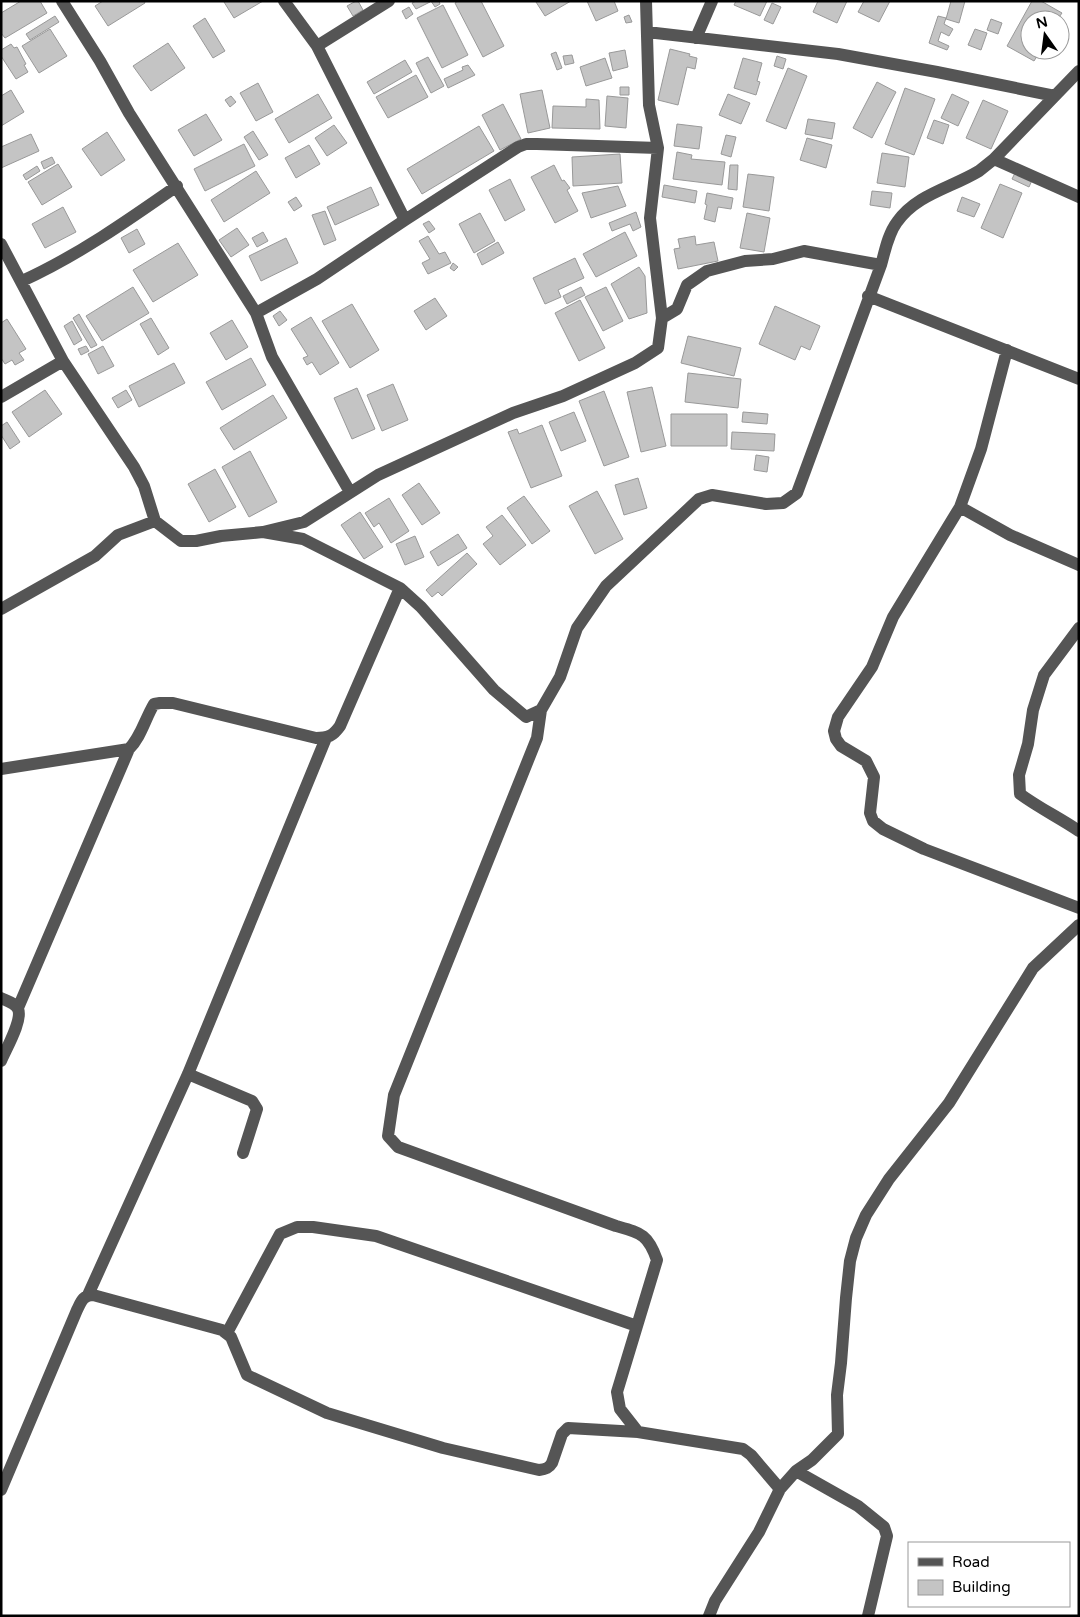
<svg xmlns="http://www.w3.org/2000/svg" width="1080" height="1617" viewBox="0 0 1080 1617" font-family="'Varela Round',sans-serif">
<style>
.building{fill:#c4c4c4;stroke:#999}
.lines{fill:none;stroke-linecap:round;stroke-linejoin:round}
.minor{stroke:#555;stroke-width:12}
</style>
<rect width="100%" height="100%" fill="#fff"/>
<!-- building -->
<path class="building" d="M21 1H40L47 13 5 38 1 33V13Z
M103 1H144L145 3 108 26 95 6Z
M226 1H263L234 18 224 2Z
M356 1H358L363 10 353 16 347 6Z
M416 1H430V2L416 9 412 3Z
M431 1H439L440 4 435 7Z
M458 1H481L504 46 483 57 455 3Z
M538 1H571L545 16 536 2Z
M587 1H614L618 11 596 21Z
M736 1H767L760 16 734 5Z
M818 1H847L837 23 813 12Z
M864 1H890L879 22 858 12Z
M951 1H965L959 23 946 19Z
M1032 1H1041L1062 13 1057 20H1030V50H1041L1034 61 1007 46Z
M772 3 781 7 773 24 764 20Z
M443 5 468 55 442 68 417 18Z
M409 7 413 14 406 19 402 11Z
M629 15 632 22 626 23 624 17Z
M55 16 59 22 30 40 26 34Z
M938 16 946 18 944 24 953 29 949 36 941 32 938 41 949 46 947 50 929 43Z
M205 18 225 51 213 58 193 26Z
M991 19 1002 23 998 34 987 30Z
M50 29 67 56 39 73 22 46Z
M975 29 987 33 981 50 968 45Z
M168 43 185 68 151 91 133 66Z
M11 44 14 48 17 47 26 64 24 65 28 72 16 79 1 56V50Z
M670 49 690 54 689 56 697 58 695 69 687 67 678 105 658 100Z
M625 50 628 67 613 71 609 53Z
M556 52 562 68 557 70 551 54Z
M572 55 574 63 565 65 563 56Z
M777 56 786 59 783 69 774 66Z
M428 57 444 86 431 93 416 63Z
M605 58 612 78 586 86 580 67Z
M743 58 762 63 757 81 760 82 756 95 734 88Z
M405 60 412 72 374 94 367 82Z
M468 65 475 75 448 88 444 79 463 70 462 67Z
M788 68 807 76 786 129 766 121Z
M416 75 428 97 388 118 376 97Z
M877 82 896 92 872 138 853 128Z
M258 83 273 112 256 121 240 93Z
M620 87H629V95H620Z
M905 88 935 99 914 155 885 144Z
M11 90 24 112 1 126V96Z
M542 90 550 128 528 133 520 94Z
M318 94 332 118 289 143 275 119Z
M728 94 750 103 741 124 719 115Z
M952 94 969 102 958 126 941 118Z
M231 96 236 102 230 107 225 100Z
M607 96 628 98 626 128 605 126Z
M586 99 599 100 600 129 552 128 553 106 586 107Z
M983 100 1008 111 991 149 966 138Z
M503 104 521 139 500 150 482 115Z
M206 114 222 140 194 156 178 130Z
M808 119 835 123 832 139 805 134Z
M934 120 949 125 943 144 927 138Z
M677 124 702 127 699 149 674 146Z
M334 125 347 143 327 156 315 138Z
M479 126 494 151 422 194 407 169Z
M253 131 268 155 259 160 244 137Z
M107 132 125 160 101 176 82 149Z
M31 134 39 151 1 168V147Z
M726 135 736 137 731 157 721 154Z
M807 138 832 145 826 168 800 160Z
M244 144 255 166 205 191 194 169Z
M309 145 320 164 296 178 285 158Z
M677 152 692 155 691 159 725 162 722 185 673 179Z
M882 153 909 157 905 187 877 183Z
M620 154 622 183 573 186 572 157Z
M52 157 55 163 44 169 41 162Z
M58 164 72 187 42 205 28 182Z
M554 165 562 181 564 180 570 188 567 190 578 211 555 223 531 177Z
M730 165H738L737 190 728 189Z
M37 166 40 171 26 180 23 175Z
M256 171 270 193 224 222 211 200Z
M1016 171 1033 178 1029 187 1012 179Z
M748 174 774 177 769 211 743 207Z
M510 179 525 210 505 221 489 190Z
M1000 184 1022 193 1003 238 981 228Z
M664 185 697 191 695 203 662 197Z
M618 186 626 206 591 218 582 193Z
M371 187 379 205 335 225 327 207Z
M872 191 892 193 890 208 870 205Z
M707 193 733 198 731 209 718 207 715 222 704 219 707 205 705 204Z
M296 197 302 206 294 211 288 202Z
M962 197 980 204 974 217 957 211Z
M63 207 76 232 45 248 32 224Z
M325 211 336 240 324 245 312 215Z
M636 212 641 227 633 231 630 224 612 231 609 223Z
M480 213 495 241 474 253 459 224Z
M747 213 770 218 764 252 740 248Z
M429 221 435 229 429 233 423 224Z
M237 228 249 245 231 257 219 240Z
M137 229 145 244 129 253 121 238Z
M263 232 268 241 257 247 252 238Z
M625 232 637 256 596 277 583 254Z
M428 236 439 254 445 252 451 263 428 274 422 263 430 259 419 241Z
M695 236 696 245 714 242 718 261 678 269 674 249 680 248 678 239Z
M286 238 298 263 261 281 249 256Z
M498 242 504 253 482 265 477 254Z
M178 243 198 275 153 302 133 270Z
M575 258 584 278 558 290 561 297 545 304 533 278Z
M453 263 458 267 454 271 450 268Z
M639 267 645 276 647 313 629 319 611 284Z
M133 287 149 313 102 341 86 316Z
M581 287 585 295 567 304 563 296Z
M606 287 623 321 603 331 585 297Z
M435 298 447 316 426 330 414 311Z
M580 300 605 348 579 361 555 313Z
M352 304 379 350 350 368 322 321Z
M775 306 820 326 810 350 801 346 795 360 759 344Z
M280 311 287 320 279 326 273 316Z
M79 314 97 345 91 348 73 318Z
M311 317 339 363 320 375 312 362 307 365 303 358 308 356 291 329Z
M151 318 169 348 158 355 140 324Z
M7 319 26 349 19 353 24 360 15 365 12 360 5 364 1 358V323Z
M232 320 248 347 226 360 210 333Z
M72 321 82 340 74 345 64 326Z
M688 336 741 348 734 376 681 363Z
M86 346 89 351 81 355 78 349Z
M103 346 114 366 98 374 88 354Z
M251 358 266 385 222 410 206 382Z
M174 363 185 383 139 407 129 386Z
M688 373 741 379 738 408 685 402Z
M393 384 408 420 382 431 367 395Z
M652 387 666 446 641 452 627 392Z
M357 388 375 429 352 439 334 398Z
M45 390 62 414 29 437 12 412Z
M126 390 132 400 118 408 112 398Z
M604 391 629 457 604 466 579 401Z
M273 395 287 418 234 450 220 428Z
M574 412 586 441 561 451 549 422Z
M743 412 768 414 767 424 742 422Z
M671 414H727V446H671Z
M7 422 20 442 10 449 1 435V426Z
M542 425 562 476 531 488 508 432 517 429 519 434Z
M732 432 775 434 774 451 731 449Z
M250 451 277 502 249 517 222 467Z
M756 455 769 457 767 472 754 470Z
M215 469 236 507 209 522 188 484Z
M638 478 647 508 624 515 615 485Z
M419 483 440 513 422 525 402 495Z
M597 491 623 539 595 554 569 506Z
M524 496 550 531 532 544 507 508Z
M389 498 409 531 391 543 379 523 374 527 365 513Z
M360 512 383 547 364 559 341 525Z
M502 515 526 545 500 565 483 544 493 536 486 527Z
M458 534 467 548 438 566 430 552Z
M415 536 424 557 405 565 396 544Z
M467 553 477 564 442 596 438 592 432 597 426 590Z"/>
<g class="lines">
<!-- minor -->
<path class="minor" d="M62 1 100 61 129 113 256 313 272 357 350 492
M284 1 317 46 405 220
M647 32 838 54 937 72 1055 96
M696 38 712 1
M317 46 389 1
M994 159 1079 197
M1 244 63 361 134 467 144 486 155 521
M22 281C77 256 127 221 177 186
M868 296 1079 379
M256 313 317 279 405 220 518 147 526 144H537L658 148
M662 318 677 309 687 285 707 271 745 261 773 259 804 251 881 265
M1007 350 981 449 960 507 893 617 872 667 838 717 834 731 836 739 841 746 866 761 874 777 870 813 873 821 883 829 924 849 1079 908
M1 397 63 361
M960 507 1010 535 1079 565
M263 532 303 539 400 588 421 607 494 690 526 717 541 710 560 677 577 628 606 586 699 499 712 495 766 504 783 503 797 493 881 265C885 251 888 234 897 222 917 194 951 188 979 171 984 167 989 163 994 159L1079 71
M1 609 95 556 118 535 155 521 181 541H196L221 536 263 532 304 522 378 475 513 413 563 396 635 363 658 348 662 318 650 218 658 148 649 105 646 1
M1079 628 1044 675 1033 710 1028 744 1019 775 1020 794C1039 808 1060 818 1079 831
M541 710 537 738 394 1095 388 1136 398 1147 616 1226C641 1233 648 1234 657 1260L617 1392 620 1409 638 1432
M1 769 129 749C141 737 145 719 154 704L160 703H173L316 738C328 738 333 736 340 726L400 588
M1 998C7 1001 15 1003 18 1009 23 1020 6 1049 1 1061
M18 1008 129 749
M188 1074 252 1101 257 1109 243 1153
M88 1295 188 1074 326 738
M227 1333 280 1234 297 1227H313L376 1236 637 1326
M796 1471 858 1506 884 1527 887 1536 868 1616
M1 1490 77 1310C81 1302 83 1295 93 1295L222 1330 231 1337 247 1375 251 1377 327 1413 443 1448 539 1470C546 1469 549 1468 552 1463L562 1434 568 1428 638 1432 743 1449 751 1455 780 1489
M709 1616 715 1601 759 1532 780 1489 796 1471 812 1460 838 1434 837 1395 841 1363 846 1298 850 1261 856 1238 866 1215 889 1179 949 1103 1033 968 1079 925"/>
</g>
<!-- border -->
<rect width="1080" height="1617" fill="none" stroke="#000000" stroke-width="5"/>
<!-- legend -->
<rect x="908" y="1542" width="162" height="65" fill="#ffffff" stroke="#999999"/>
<rect x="918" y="1558" width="25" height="8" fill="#555555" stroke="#999999"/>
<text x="952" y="1567" font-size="15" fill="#000000">Road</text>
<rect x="918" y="1580" width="25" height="15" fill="#c4c4c4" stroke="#999999"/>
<text x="952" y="1592" font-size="15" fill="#000000">Building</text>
<!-- north arrow -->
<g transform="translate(1045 35) rotate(346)"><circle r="24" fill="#ffffff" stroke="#999999"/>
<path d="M0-4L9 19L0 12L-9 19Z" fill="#000000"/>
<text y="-8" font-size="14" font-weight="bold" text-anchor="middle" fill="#000000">N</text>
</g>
</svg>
